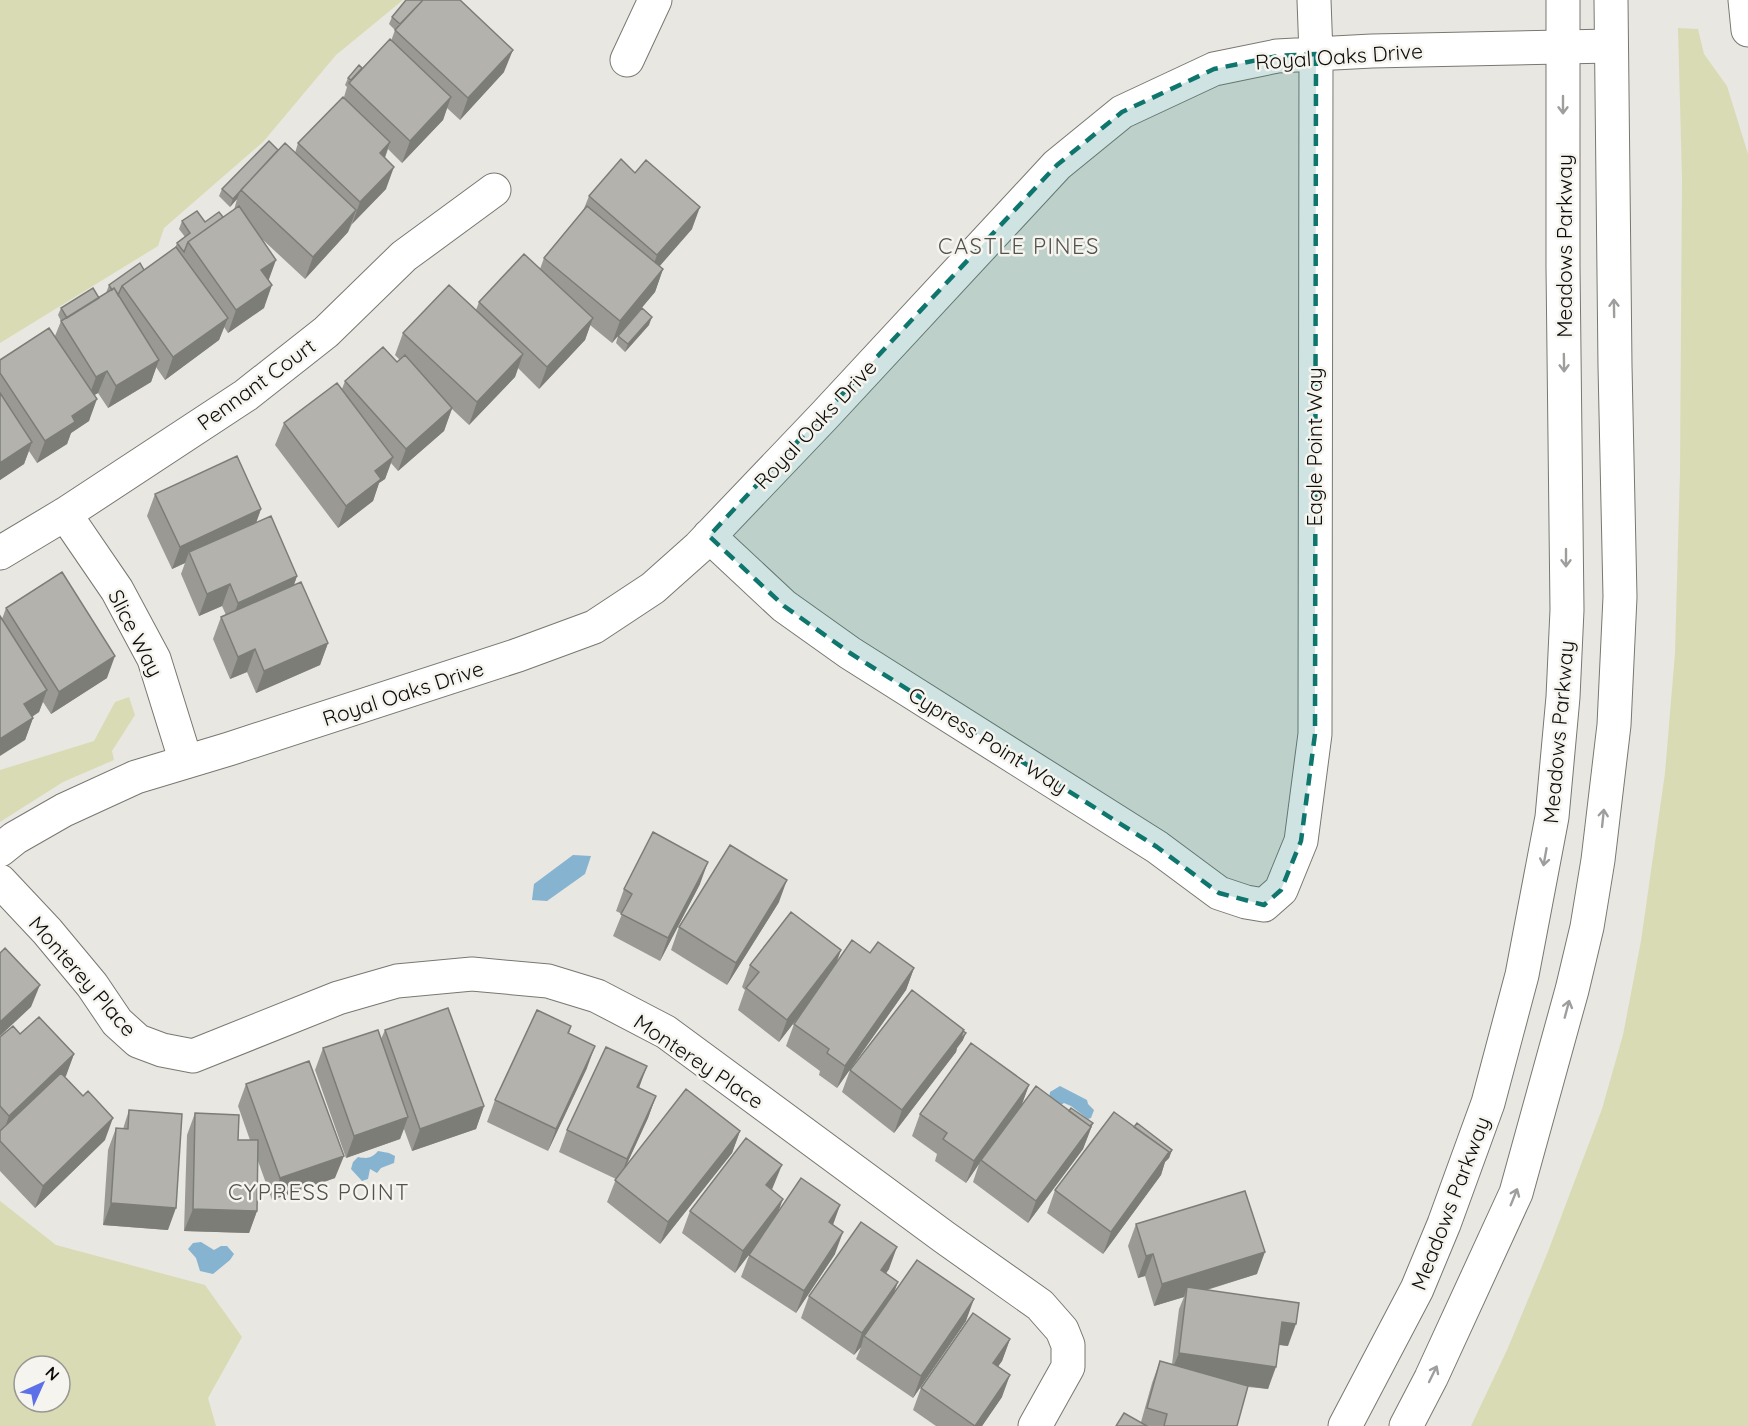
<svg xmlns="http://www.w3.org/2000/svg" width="1748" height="1426" viewBox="0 0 1748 1426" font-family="Quicksand,sans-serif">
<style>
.green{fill:#d9dbb4;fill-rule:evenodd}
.water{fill:#85b3d0}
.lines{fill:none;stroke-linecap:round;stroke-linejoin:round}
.minor-casing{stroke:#787771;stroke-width:35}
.secondary-casing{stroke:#787771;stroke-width:35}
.minor{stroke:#fff;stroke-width:33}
.secondary{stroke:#fff;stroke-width:33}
.wall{fill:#9a9994}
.shaded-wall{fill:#7d7d78}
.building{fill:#b3b2ac;stroke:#7d7d78;stroke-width:1.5}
.oneway{stroke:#9e9e9d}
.marked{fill:#0f766e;fill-opacity:0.2;stroke:#0f766e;stroke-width:4.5;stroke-dasharray:12 8;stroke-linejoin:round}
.labels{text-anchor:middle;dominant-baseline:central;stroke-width:5;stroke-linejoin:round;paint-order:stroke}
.street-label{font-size:21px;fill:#0c0c0a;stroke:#f6f4ee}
.neighbourhood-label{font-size:22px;letter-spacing:1.5px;fill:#53524c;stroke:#f6f4ee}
</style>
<rect width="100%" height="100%" fill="#e9e7e1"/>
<!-- green -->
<path class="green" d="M0 0H403L336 55 263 142 164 228 158 246 0 343Z
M1678 28 1698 29 1704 54 1727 86 1748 154V1426H1471L1507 1350 1547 1254 1602 1109 1623 1035 1641 941 1665 773 1675 653 1680 472 1682 178Z
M129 697 135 715 112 751 114 760 63 782 0 822V770L94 741 115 702Z
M0 1201 56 1245 205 1285 242 1337 208 1398 216 1426H0ZM24 1366H60V1402H24Z"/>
<!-- water -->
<path class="water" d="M573 855 591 856 585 874 547 901 532 900 534 884Z
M1060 1086 1087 1100 1088 1104 1094 1110 1091 1118 1088 1119 1071 1106 1064 1103 1059 1106 1049 1099 1050 1092Z
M378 1151 389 1153 395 1156 394 1163 381 1168 377 1173 370 1169 368 1179 362 1181 351 1169 353 1162 358 1157C368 1159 372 1158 378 1151Z
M201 1242 214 1250 221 1246H227L234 1254 230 1260 213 1274 200 1271 196 1258 188 1249 193 1243Z"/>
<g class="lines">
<!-- minor casing -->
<g class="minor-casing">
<path id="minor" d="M1745 0 1748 30
M627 60 655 0
M65 514 117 590 154 659 186 762
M709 536 784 606 850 653 1157 847 1219 893 1246 902 1264 905 1281 890 1301 841 1315 734 1316 54 1314 0
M0 553 65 514 246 395 326 332 404 256 494 190
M0 850 15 838 64 810 136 777 229 749 518 655 594 627 653 588 699 547 824 416 1057 165 1122 112 1214 69 1277 56 1372 51 1611 46
M0 881 47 931 92 985 117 1022 138 1041 162 1050 193 1056 338 998 397 981 472 974 548 981 597 996 666 1032 944 1237 1040 1305 1062 1330 1068 1345V1367L1035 1426"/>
</g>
<!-- secondary casing -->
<g class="secondary-casing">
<path id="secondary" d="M1345 1426 1417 1289 1444 1224 1488 1103 1522 975 1552 817 1563 697 1567 610 1563 267V0
M1406 1426 1431 1378 1516 1193 1572 990 1587 927 1598 860 1614 725 1620 597 1615 366 1611 0"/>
</g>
<!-- minor -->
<use href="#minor" class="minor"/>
<!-- secondary -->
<use href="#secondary" class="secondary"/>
</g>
<!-- wall -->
<path class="wall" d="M392 17 504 72 460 120 447 108 443 120 402 163 388 149 385 158 386 189 352 224 348 232 305 279 262 239 269 280 264 308 228 333 224 327 219 340 165 380 156 367 151 382 108 408 98 393 94 395 89 421 71 433 67 444 37 463 29 451 24 464 0 480V360L55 336 61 321 58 315 61 308 99 298 106 293 109 285 144 270 175 248 177 243 185 237 179 229 182 221 205 222 223 217 234 210 237 199 230 207 219 196 222 189 278 150 295 153 298 143 344 97 347 87 345 85 348 78 362 68 391 41 395 30 389 24Z
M589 196 692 229 659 267 663 269 655 292 612 343 590 325 585 340 539 389 518 368 515 377 469 425 452 409 444 431 398 471 391 463 385 479 379 483 373 501 338 528 275 445 284 423 342 389 345 381 397 362 400 360 395 355 403 333 476 310 479 302 540 269 544 258 583 211Z
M649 325 625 352 616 343 618 336Z
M155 494 261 509 256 523 297 576 294 585 328 643 320 665 256 693 247 672 230 679 213 639 221 617 226 615 222 606 199 616 181 574 185 563 172 569 147 516Z
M6 608 107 678 51 714 43 702 39 712 32 717 33 718 25 740 2 619Z
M700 884 660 961 613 936 622 914 616 911 624 889Z
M779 902 727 985 671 950 679 927Z
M841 950 836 963 870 953 914 968 906 990 837 1088 819 1075 820 1071 786 1046 794 1024 804 1010 779 1042 738 1010 745 990 742 987 750 965Z
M571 1026 569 1034 587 1068 548 1151 487 1122 495 1100Z
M385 1030 484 1106 476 1129 412 1151 404 1129 400 1139 346 1158 315 1070 323 1048 381 1039Z
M20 1034 74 1054 65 1077 105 1140 35 1208 0 1171V1037Z
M963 1040 957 1048 956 1052 894 1133 842 1092 850 1070Z
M246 1084 335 1178 272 1200 258 1161 257 1211 249 1233 184 1231 187 1135 195 1113 238 1140H250L238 1106Z
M1029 1085 1021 1105 1069 1111 1093 1123 1083 1149 1028 1223 973 1182 979 1164 966 1183 935 1161 937 1154 912 1136 920 1114Z
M639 1088 656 1096 648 1118 625 1168 740 1131 732 1153 660 1244 607 1202 616 1179 559 1152 567 1130Z
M129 1110 168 1230 103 1225 108 1150 116 1128 123 1129Z
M1134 1127 1172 1150 1169 1158 1165 1162 1161 1175 1103 1254 1047 1213 1055 1190Z
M773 1187 772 1190 779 1211 840 1205 833 1225 835 1254 796 1313 741 1277 750 1253 735 1273 682 1233 690 1211Z
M1136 1224 1257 1274 1207 1290 1288 1346 1279 1345 1268 1389 1248 1387 1237 1426H1116L1141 1422 1152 1383 1160 1361 1172 1364 1179 1309 1184 1297 1154 1306 1145 1276 1138 1278 1128 1246Z
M889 1269 886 1273 894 1293 966 1321 913 1398 856 1359 861 1347 854 1355 801 1318 809 1296Z
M1010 1339 1002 1361 998 1366 1002 1397 982 1426H936L913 1410 921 1388Z"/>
<!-- shaded-wall -->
<path class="shaded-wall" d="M513 50 504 72 460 120 468 98Z
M451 97 443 120 402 163 410 141Z
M390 142 382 165 380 153Z
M394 167 386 189 352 224 360 202Z
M240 192 237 199 230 207 233 199Z
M700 207 692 229 649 278 657 255Z
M356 210 348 232 305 279 313 257Z
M276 260 268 282 261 270Z
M663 269 655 292 612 343 620 321Z
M272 285 264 308 228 333 236 310Z
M652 317 649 325 625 352 628 344Z
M228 318 219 340 165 380 173 357Z
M593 318 585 340 539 389 547 367Z
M523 354 515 377 469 425 477 402Z
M159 360 151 382 108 408 116 386Z
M107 371 98 393 88 399 96 377Z
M97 399 89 421 71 433 67 444 37 463 45 441 72 416Z
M452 408 444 431 398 471 406 449Z
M32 442 24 464 0 480V463Z
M393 457 385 479 379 483 373 501 338 528 346 506 375 471Z
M261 509 253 531 189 552 185 563 172 569 180 547Z
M297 576 289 598 230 625 238 603Z
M230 584 222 606 199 616 207 594Z
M328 643 320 665 256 693 264 671Z
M255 649 247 672 230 679 238 657Z
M115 656 107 678 51 714 59 692Z
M47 690 39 712 16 727 24 704Z
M33 718 25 740 0 756V739Z
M708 862 700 884 660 961 668 938Z
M787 880 779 902 727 985 736 963Z
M841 950 833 972 779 1042 787 1020Z
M914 968 906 990 837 1088 845 1066Z
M40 985 31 1007 0 1036V1022Z
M964 1030 960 1040 966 1033 963 1040 957 1048 956 1052 894 1133 902 1110Z
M595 1046 587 1068 548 1151 556 1129Z
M74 1054 66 1076 1 1138 9 1116Z
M647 1066 639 1088 637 1087Z
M1029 1085 1021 1107 981 1160 979 1164 966 1183 974 1161Z
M656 1096 648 1118 619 1181 627 1159Z
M484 1106 476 1129 412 1151 420 1129Z
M408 1117 400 1139 346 1158 354 1136Z
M113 1118 105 1140 35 1208 43 1186Z
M1093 1123 1083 1149 1028 1223 1036 1201Z
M740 1131 732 1153 660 1244 668 1222Z
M1172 1150 1169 1158 1165 1162 1161 1175 1103 1254 1111 1232 1169 1152Z
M344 1156 335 1178 272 1200 280 1178Z
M782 1165 773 1187 758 1207 766 1185Z
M783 1199 775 1221 735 1273 743 1251Z
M111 1203 176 1208 168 1230 103 1225Z
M840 1205 832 1227 829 1222Z
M193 1209 257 1211 249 1233 184 1231Z
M843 1232 835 1254 796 1313 804 1291Z
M897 1247 889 1269 873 1292 881 1270Z
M1265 1252 1257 1274 1186 1296 1187 1287 1184 1297 1154 1306 1162 1284Z
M1153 1254 1145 1276 1138 1278 1146 1256Z
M898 1282 890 1304 864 1336 861 1347 854 1355 862 1333Z
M974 1299 966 1321 913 1398 921 1376Z
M1282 1322 1296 1324 1288 1346 1274 1344Z
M1010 1339 1002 1361 985 1385 993 1363Z
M1179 1353 1276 1367 1268 1389 1170 1375Z
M1010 1375 1002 1397 982 1426H975Z"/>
<!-- building -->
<path class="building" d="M406 0H423L400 24 392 17Z
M423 0H460L513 50 468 98 395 30Z
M390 39 451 97 410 141 349 83Z
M359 65 362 68 351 80 348 78Z
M343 97 390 142 380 153 394 167 360 202 298 143Z
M269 141 278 150 233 199 222 189Z
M285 143 356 210 313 257 241 190Z
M621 159 635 173 646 160 700 207 657 255 589 196Z
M239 206 276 260 261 270 272 285 236 310 188 242Z
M587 206 663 269 620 321 544 258Z
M197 211 205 222 219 212 223 217 188 242 184 252 177 243 190 233 182 221Z
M176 247 228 318 173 357 122 286Z
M524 254 593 318 547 367 479 302Z
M140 263 144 270 122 286 118 295 114 288 112 290 109 285Z
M449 285 523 354 477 402 403 333Z
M93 288 99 298 67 318 61 308Z
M114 288 159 360 116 386 107 371 96 377 61 321Z
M642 308 652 317 628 344 618 336Z
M49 328 97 399 72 416 75 422 45 441 0 373V360Z
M383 347 397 362 405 355 452 408 406 449 345 381Z
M337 383 393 457 375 471 381 479 346 506 284 423Z
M0 393 32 442 0 463Z
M237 456 261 509 180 547 155 494Z
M271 516 297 576 238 603 230 584 207 594 189 552Z
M62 572 115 656 59 692 6 608Z
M301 582 328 643 264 671 255 649 238 657 221 617Z
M0 616 47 690 24 704 33 718 0 739Z
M653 832 708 862 668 938 621 914 632 894 624 889Z
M730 845 787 880 736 963 679 927Z
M791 912 841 950 787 1020 746 988 759 972 750 965Z
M852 940 870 953 878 942 914 968 845 1066 827 1053 829 1049 794 1024Z
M5 948 40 985 0 1022V953Z
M912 990 964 1030 902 1110 850 1070Z
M448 1008 484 1106 420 1129 385 1030Z
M537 1010 571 1026 568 1033 595 1046 556 1129 495 1100Z
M39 1017 74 1054 9 1116 0 1106V1037L13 1026 20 1034Z
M378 1030 408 1117 354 1136 323 1048Z
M963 1031 966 1033 960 1040Z
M971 1043 1029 1085 974 1161 943 1139 947 1133 920 1114Z
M606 1047 647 1066 637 1087 656 1096 627 1159 567 1130Z
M309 1061 344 1156 280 1178 246 1084Z
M61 1073 83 1096 88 1091 113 1118 43 1186 0 1141V1131Z
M1036 1086 1091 1127 1036 1201 981 1160Z
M686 1089 740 1131 668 1222 615 1180Z
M1071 1108 1093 1123 1090 1126 1069 1111Z
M129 1110 182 1114 176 1208 111 1203 116 1128 128 1129Z
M1114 1112 1169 1152 1111 1232 1055 1190Z
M195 1113 239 1115 238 1140H258L257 1211 193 1209Z
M1137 1123 1172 1150 1168 1155 1169 1152 1134 1127Z
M746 1138 782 1165 766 1185 783 1199 743 1251 690 1211Z
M801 1178 840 1205 829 1222 843 1232 804 1291 749 1255Z
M1245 1191 1265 1252 1162 1284 1153 1254 1146 1256 1136 1224Z
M861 1222 897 1247 881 1270 898 1282 862 1333 809 1296Z
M917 1260 974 1299 921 1376 864 1336Z
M1187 1287 1299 1303 1296 1324 1282 1322 1276 1367 1179 1353Z
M973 1313 1010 1339 993 1363 1010 1375 975 1426 921 1388Z
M1160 1361 1248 1386 1237 1426H1164L1167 1414 1147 1408Z
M1124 1413 1147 1426H1116Z"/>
<!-- one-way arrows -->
<defs><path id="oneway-shaft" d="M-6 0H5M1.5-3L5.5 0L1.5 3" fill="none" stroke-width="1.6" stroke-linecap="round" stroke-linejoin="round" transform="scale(1.5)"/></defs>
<g class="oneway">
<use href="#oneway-shaft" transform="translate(1563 105) rotate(90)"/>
<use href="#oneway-shaft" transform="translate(1614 308) rotate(-91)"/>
<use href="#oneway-shaft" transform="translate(1564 363) rotate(89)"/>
<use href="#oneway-shaft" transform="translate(1566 558) rotate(90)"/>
<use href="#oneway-shaft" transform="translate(1603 818) rotate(-84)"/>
<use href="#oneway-shaft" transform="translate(1545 857) rotate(100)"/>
<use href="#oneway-shaft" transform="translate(1567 1009) rotate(-75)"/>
<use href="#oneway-shaft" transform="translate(1514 1197) rotate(-68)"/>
<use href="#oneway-shaft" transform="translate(1433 1374) rotate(-64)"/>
</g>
<!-- marked area -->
<path class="marked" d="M1316 54 1315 734 1301 841 1281 890 1264 905 1219 893 1157 847 850 653 784 606 709 536 1057 165 1122 112 1214 69 1277 56Z"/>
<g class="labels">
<!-- street labels -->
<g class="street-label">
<text transform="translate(1339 56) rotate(-4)">Royal Oaks Drive</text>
<text transform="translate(1564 246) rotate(-90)">Meadows Parkway</text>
<text transform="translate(256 384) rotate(-36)">Pennant Court</text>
<text transform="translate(815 424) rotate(-47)">Royal Oaks Drive</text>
<text transform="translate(1314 447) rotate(-90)">Eagle Point Way</text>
<text transform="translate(136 633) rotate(63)">Slice Way</text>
<text transform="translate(403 693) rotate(-18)">Royal Oaks Drive</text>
<text transform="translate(1558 732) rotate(-85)">Meadows Parkway</text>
<text transform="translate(988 740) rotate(32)">Cypress Point Way</text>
<text transform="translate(83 976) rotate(49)">Monterey Place</text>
<text transform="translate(699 1061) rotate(34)">Monterey Place</text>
<text transform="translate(1450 1203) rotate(-69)">Meadows Parkway</text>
</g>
<!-- neighbourhood labels -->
<g class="neighbourhood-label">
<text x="1019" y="246">CASTLE PINES</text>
<text x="319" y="1192">CYPRESS POINT</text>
</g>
</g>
<!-- north arrow -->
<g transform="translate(42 1384) rotate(45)"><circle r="28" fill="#f6f4ee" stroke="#989793" stroke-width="1.5"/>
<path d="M0-4.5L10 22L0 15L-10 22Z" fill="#5e70e7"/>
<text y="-9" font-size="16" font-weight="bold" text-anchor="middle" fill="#0c0c0a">N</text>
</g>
</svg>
